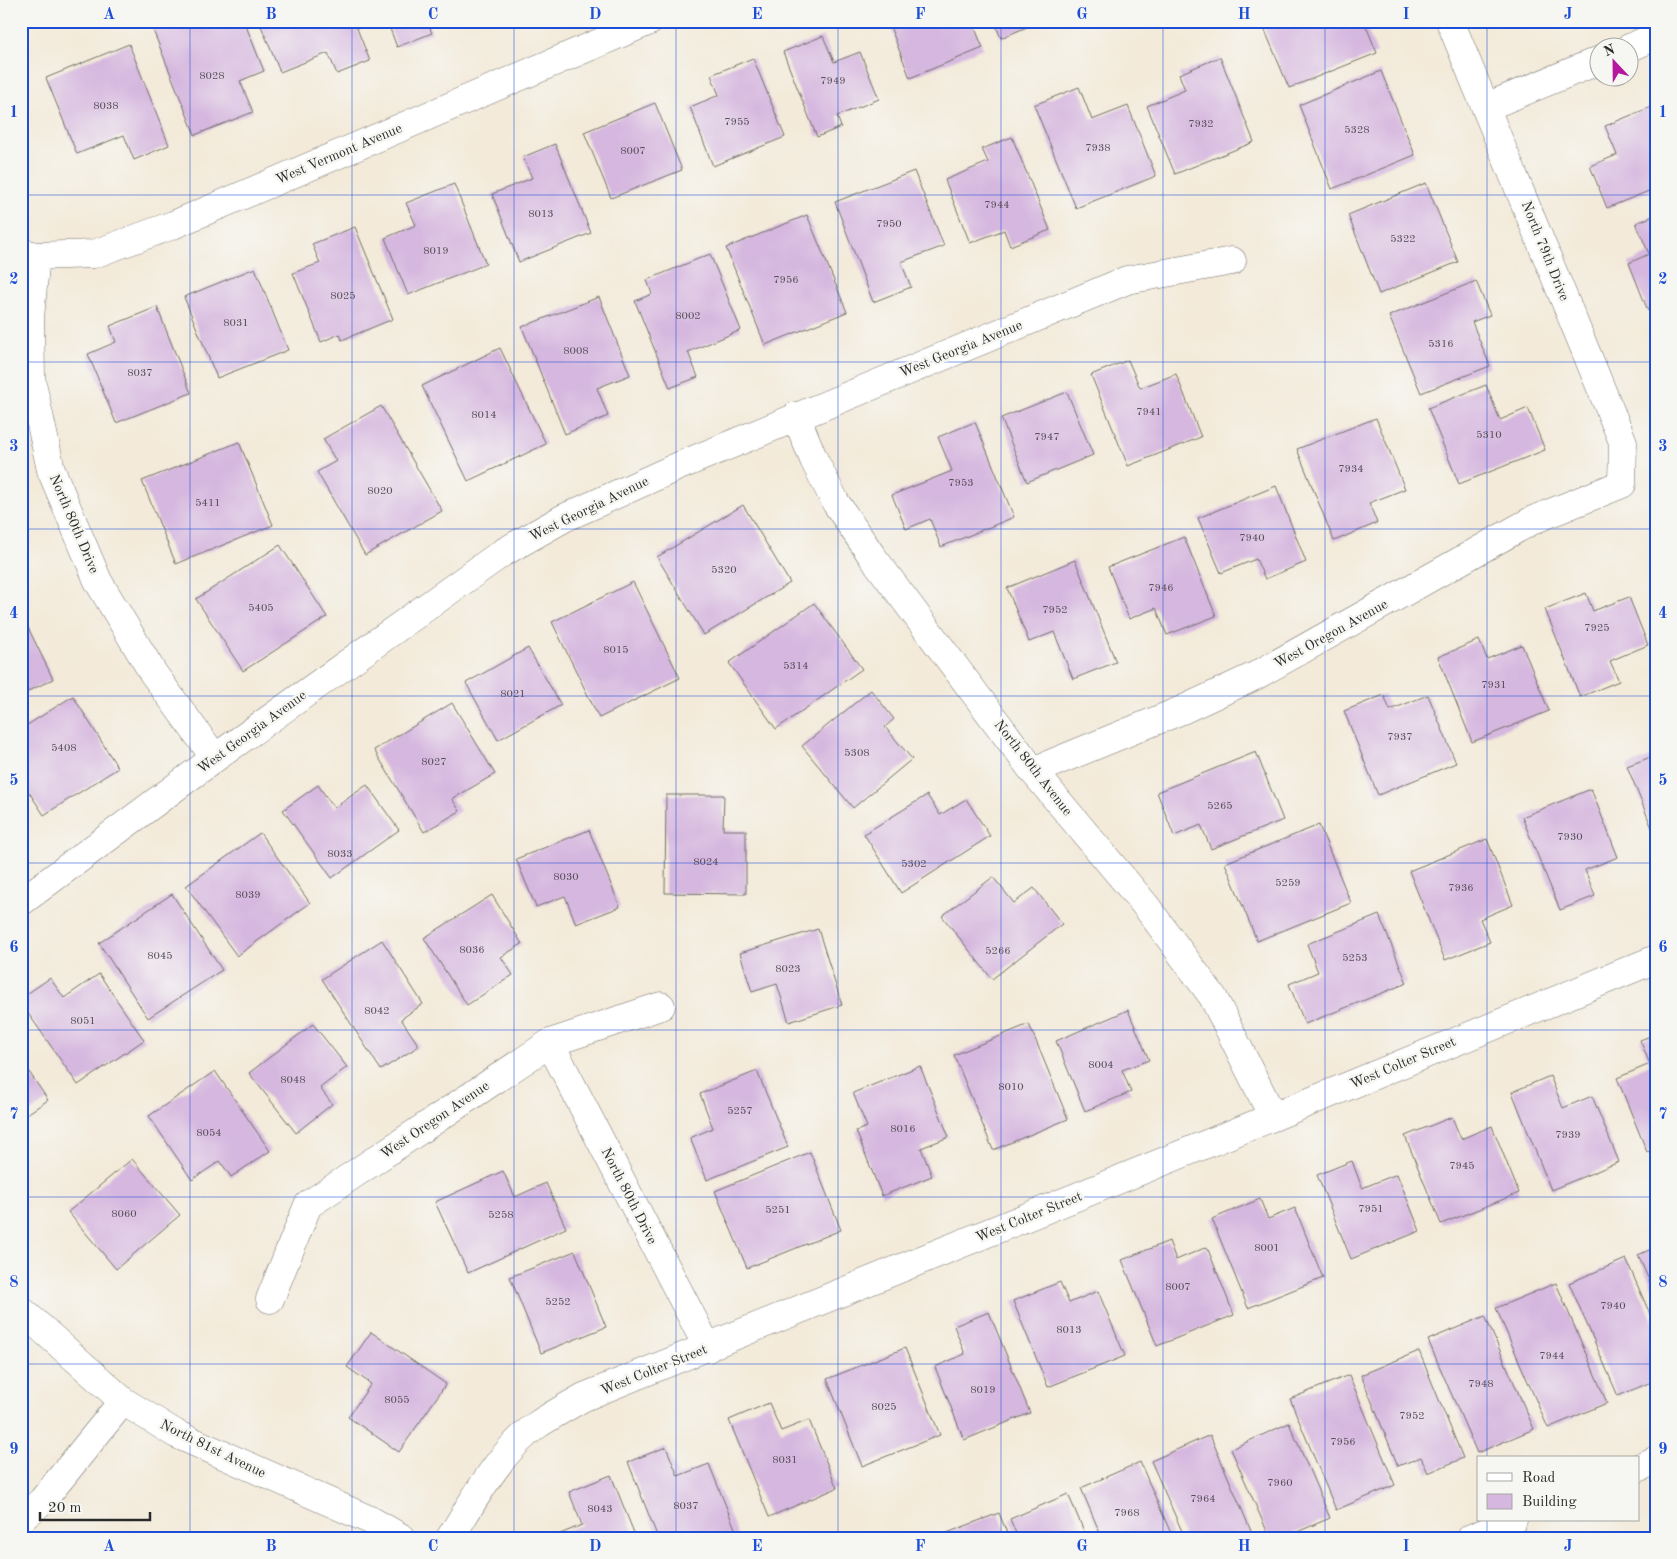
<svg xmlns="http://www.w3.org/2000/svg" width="1677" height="1559" viewBox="0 0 1677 1559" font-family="'Old Standard TT',serif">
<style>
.building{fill:#d6b7df}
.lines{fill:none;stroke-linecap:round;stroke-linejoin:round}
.street-casing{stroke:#716e68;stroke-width:29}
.street{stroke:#fff;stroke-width:28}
.grid{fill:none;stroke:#1d4ed8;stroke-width:1;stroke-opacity:0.55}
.labels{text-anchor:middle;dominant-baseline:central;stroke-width:5;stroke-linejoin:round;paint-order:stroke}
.number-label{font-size:11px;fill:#564e58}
.street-label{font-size:14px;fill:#2b2b2b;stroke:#f6f6f2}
.neatline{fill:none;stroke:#1d4ed8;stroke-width:2}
.grid-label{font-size:16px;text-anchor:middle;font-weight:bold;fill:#1d4ed8}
</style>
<rect width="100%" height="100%" fill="#f6f6f2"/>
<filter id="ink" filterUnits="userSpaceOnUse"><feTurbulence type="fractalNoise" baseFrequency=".02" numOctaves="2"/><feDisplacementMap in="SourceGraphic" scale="10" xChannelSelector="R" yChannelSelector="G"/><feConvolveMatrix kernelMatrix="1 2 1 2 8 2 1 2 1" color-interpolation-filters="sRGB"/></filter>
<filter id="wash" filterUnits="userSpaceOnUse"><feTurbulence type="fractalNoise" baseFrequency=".0096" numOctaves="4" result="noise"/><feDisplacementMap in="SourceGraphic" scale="20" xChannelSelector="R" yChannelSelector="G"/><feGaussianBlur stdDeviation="1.12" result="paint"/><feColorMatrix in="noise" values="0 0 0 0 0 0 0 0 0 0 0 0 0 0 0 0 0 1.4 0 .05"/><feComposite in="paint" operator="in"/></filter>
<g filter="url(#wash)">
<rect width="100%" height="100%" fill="#f3ead9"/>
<g id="blocks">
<!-- building -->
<path class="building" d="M176 21H244L264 71 240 81 253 112 195 135 153 30Z
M259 21H354L370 61 337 74 328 53 280 72Z
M387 21H427L432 33 397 47Z
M888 21H972L983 48 910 78Z
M994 21H1041L1001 38Z
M1261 21H1364L1377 53 1289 88Z
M823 36 834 62 860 52 879 99 837 116 841 127 817 137 783 52Z
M129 44 169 145 134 160 124 135 77 154 46 78Z
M1220 57 1254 142 1175 174 1147 106 1185 90 1179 74Z
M753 58 785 137 713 166 690 107 719 95 711 75Z
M1381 71 1415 155 1332 189 1299 105Z
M1079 87 1092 120 1128 106 1156 176 1076 208 1034 105Z
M655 103 682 170 611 198 584 132Z
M1656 105V188L1607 208 1590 166 1617 155 1605 126Z
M1012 137 1050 230 1010 246 1004 230 970 243 945 180 988 162 982 149Z
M555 144 591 233 519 262 492 194 532 178 523 157Z
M914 171 944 246 901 262 911 287 873 302 835 202Z
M1426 183 1458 262 1379 294 1348 215Z
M454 184 486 264 408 295 385 238 416 225 406 203Z
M807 215 847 312 765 345 726 248Z
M1656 215V308L1648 311 1629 263 1649 254 1636 223Z
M355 227 393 319 342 340 340 334 321 342 293 273 320 263 312 244Z
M710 254 741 330 688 352 698 377 670 388 635 301 652 294 647 280Z
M255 268 288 350 217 378 184 297Z
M1476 281 1490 315 1472 322 1490 366 1421 393 1389 316Z
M599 297 630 375 597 388 608 416 565 434 522 327Z
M157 307 191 393 116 423 88 354 116 342 110 326Z
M500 348 546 444 468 481 422 386Z
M1128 360 1140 388 1176 374 1201 437 1128 466 1091 375Z
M1486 385 1500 420 1528 408 1545 450 1459 484 1428 408Z
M1067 392 1093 455 1027 482 1001 418Z
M381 406 442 511 365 555 317 472 336 461 323 439Z
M1376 418 1405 489 1369 503 1377 523 1334 541 1297 449Z
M975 422 1014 517 941 547 930 519 906 529 892 495 952 471 938 437Z
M239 442 273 525 176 564 142 481Z
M1276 486 1306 562 1265 579 1256 559 1221 573 1198 518Z
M743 505 790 583 704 635 657 557Z
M1184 537 1216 616 1167 635 1156 608 1129 619 1108 567Z
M280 545 327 617 243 671 196 599Z
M1075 560 1116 662 1073 679 1054 632 1029 642 1007 588Z
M633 582 680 678 599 718 552 622Z
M1586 593 1593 611 1629 597 1648 645 1610 661 1619 681 1580 697 1545 609Z
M814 603 862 669 776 729 729 663Z
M21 613 53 679 21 695Z
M1479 640 1487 659 1522 645 1549 711 1472 742 1438 657Z
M528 648 561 705 498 740 466 683Z
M871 690 894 719 885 727 912 759 853 808 802 746Z
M1384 695 1390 710 1428 695 1456 763 1378 795 1344 711Z
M73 696 118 768 44 815 21 780V729Z
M452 703 495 774 452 799 460 811 424 832 374 750Z
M1256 752 1283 820 1211 849 1201 825 1174 836 1157 792Z
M1656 755V838L1627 766Z
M318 785 334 808 367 785 399 830 332 878 283 810Z
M1591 789 1618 857 1585 870 1595 896 1560 910 1522 817Z
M666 795H724L723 830H746V894L665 893Z
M927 795 940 815 966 799 990 836 901 893 864 834Z
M1319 825 1351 903 1257 941 1225 863Z
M589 830 620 907 576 924 565 896 536 907 516 859Z
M260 833 310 903 237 956 186 886Z
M1487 839 1513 905 1480 919 1490 942 1445 960 1409 871Z
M993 877 1014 903 1034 888 1062 924 992 979 942 916Z
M172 894 222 970 148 1018 99 943Z
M492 895 522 944 501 957 513 975 467 1005 424 938Z
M1379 915 1407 983 1305 1024 1289 984 1318 972 1307 944Z
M818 929 842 1005 789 1022 777 984 752 992 740 953Z
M382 940 423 1004 401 1019 419 1046 381 1070 322 979Z
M99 974 144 1040 78 1085 21 1003V998L50 978 64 998Z
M1128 1010 1149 1060 1122 1070 1131 1092 1085 1111 1056 1041Z
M313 1024 347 1067 320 1088 332 1104 296 1133 249 1073Z
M1029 1024 1068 1119 993 1150 954 1055Z
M1656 1034V1149L1647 1152 1617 1078 1650 1064 1640 1040Z
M21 1060 48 1100 21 1118Z
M920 1066 949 1137 921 1148 932 1176 882 1196 856 1131 867 1127 853 1093Z
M215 1071 270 1151 231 1177 220 1161 192 1180 149 1116Z
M757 1071 788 1147 707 1180 690 1138 713 1128 700 1094Z
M1550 1076 1563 1108 1592 1096 1619 1162 1551 1190 1512 1092Z
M1452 1117 1461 1139 1492 1126 1519 1193 1441 1224 1405 1136Z
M810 1152 841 1230 747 1268 715 1191Z
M132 1159 180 1215 116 1269 68 1212Z
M1352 1161 1362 1188 1397 1174 1420 1231 1351 1259 1317 1175Z
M503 1171 515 1197 546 1183 566 1228 468 1273 435 1202Z
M1260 1199 1268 1219 1295 1208 1323 1278 1248 1308 1212 1219Z
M1169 1241 1176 1260 1207 1247 1234 1315 1157 1346 1122 1260Z
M1656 1247V1296L1638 1255Z
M575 1251 606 1327 541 1353 510 1277Z
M1626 1259 1656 1328V1380L1618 1396 1569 1283Z
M1060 1282 1069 1303 1098 1291 1125 1356 1048 1387 1013 1301Z
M1556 1283 1607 1403 1548 1428 1496 1308Z
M989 1312 1030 1413 964 1440 935 1367 965 1354 954 1326Z
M1485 1316 1534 1429 1477 1453 1428 1340Z
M371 1332 446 1384 399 1452 348 1417 371 1384 347 1367Z
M905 1348 940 1435 862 1466 827 1379Z
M1419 1351 1463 1458 1428 1473 1421 1457 1398 1466 1361 1375Z
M1349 1375 1395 1485 1336 1510 1290 1399Z
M769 1403 781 1431 809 1420 837 1488 769 1517 729 1420Z
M1289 1423 1330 1518 1283 1538H1270L1231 1449Z
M1210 1435 1254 1538H1185L1151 1461Z
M666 1447 678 1476 709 1464 738 1536 733 1538H658L628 1462Z
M1140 1462 1173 1538H1102L1081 1488Z
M611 1475 636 1538H556L555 1536 582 1525 569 1492Z
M1068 1494 1087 1538H1018L1010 1519Z
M999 1513 1009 1538H940L939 1536Z"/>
</g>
</g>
<g filter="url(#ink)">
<use href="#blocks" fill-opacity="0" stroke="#716e68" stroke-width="1"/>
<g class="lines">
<!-- street casing -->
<g class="street-casing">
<path id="street" d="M1629 48 1656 36
M1486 107 1600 60
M21 252 36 256 94 254 173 225 650 21
M36 256 30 317 31 378 51 470 98 581 153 673 215 758
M796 416 814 460 836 503 872 556 1033 771 1146 906 1213 997 1273 1117
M1033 771 1182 710 1255 676 1533 520 1622 484 1623 442 1450 21
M21 902 215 758 502 553 564 518 679 466 1127 280 1232 261
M550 1043 708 1348
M270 1299 308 1205 550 1043 661 1006
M21 1310 123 1401 176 1434 370 1520 402 1538
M1638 1468 1656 1460
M21 1519 42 1501 123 1401
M450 1538C474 1500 500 1451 537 1425 552 1415 568 1406 584 1397L1273 1117 1656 959
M1471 1538 1513 1520"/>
</g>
<!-- street -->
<use href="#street" class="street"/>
</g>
</g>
<!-- grid -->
<path class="grid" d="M190 21V1538M352 21V1538M514 21V1538M676 21V1538M838 21V1538M1001 21V1538M1163 21V1538M1325 21V1538M1487 21V1458M21 195H1656M21 362H1656M21 529H1656M21 696H1656M21 863H1656M21 1030H1656M21 1197H1656M21 1364H1656M1487 1520V1538"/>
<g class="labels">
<!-- number labels -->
<g class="number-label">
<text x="212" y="76">8028</text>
<text x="833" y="81">7949</text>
<text x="106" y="106">8038</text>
<text x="737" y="122">7955</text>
<text x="1201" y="124">7932</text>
<text x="1357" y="130">5328</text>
<text x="1098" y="148">7938</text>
<text x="633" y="151">8007</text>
<text x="997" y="205">7944</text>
<text x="541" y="214">8013</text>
<text x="889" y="224">7950</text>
<text x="1403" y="239">5322</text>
<text x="436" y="251">8019</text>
<text x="786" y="280">7956</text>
<text x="343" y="296">8025</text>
<text x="688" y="316">8002</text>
<text x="236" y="323">8031</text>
<text x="1441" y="344">5316</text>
<text x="576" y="351">8008</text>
<text x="140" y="373">8037</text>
<text x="1149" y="412">7941</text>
<text x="484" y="415">8014</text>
<text x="1489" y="435">5310</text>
<text x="1047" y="437">7947</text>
<text x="1351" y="469">7934</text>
<text x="961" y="483">7953</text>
<text x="380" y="491">8020</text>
<text x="208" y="503">5411</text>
<text x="1252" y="538">7940</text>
<text x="724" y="570">5320</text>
<text x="1161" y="588">7946</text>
<text x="261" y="608">5405</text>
<text x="1055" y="610">7952</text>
<text x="1597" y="628">7925</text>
<text x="616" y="650">8015</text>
<text x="796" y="666">5314</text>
<text x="1494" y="685">7931</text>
<text x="513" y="694">8021</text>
<text x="1400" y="737">7937</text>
<text x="64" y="748">5408</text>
<text x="857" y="753">5308</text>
<text x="434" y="762">8027</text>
<text x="1220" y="806">5265</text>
<text x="1570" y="837">7930</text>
<text x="340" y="854">8033</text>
<text x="706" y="862">8024</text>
<text x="914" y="864">5302</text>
<text x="566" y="877">8030</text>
<text x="1288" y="883">5259</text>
<text x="1461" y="888">7936</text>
<text x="248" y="895">8039</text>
<text x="472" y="950">8036</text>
<text x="998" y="951">5266</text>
<text x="160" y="956">8045</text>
<text x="1355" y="958">5253</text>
<text x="788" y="969">8023</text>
<text x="377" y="1011">8042</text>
<text x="83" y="1021">8051</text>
<text x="1101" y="1065">8004</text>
<text x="293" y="1080">8048</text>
<text x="1011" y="1087">8010</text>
<text x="740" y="1111">5257</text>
<text x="903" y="1129">8016</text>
<text x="209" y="1133">8054</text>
<text x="1568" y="1135">7939</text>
<text x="1462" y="1166">7945</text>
<text x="1371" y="1209">7951</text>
<text x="778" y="1210">5251</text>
<text x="124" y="1214">8060</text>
<text x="501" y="1215">5258</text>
<text x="1267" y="1248">8001</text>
<text x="1178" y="1287">8007</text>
<text x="558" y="1302">5252</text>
<text x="1613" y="1306">7940</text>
<text x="1069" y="1330">8013</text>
<text x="1552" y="1356">7944</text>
<text x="1481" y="1384">7948</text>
<text x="983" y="1390">8019</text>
<text x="397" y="1400">8055</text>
<text x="884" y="1407">8025</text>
<text x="1412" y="1416">7952</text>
<text x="1343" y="1442">7956</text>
<text x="785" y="1460">8031</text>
<text x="1280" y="1483">7960</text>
<text x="1203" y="1499">7964</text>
<text x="686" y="1506">8037</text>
<text x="600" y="1509">8043</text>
<text x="1127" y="1513">7968</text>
</g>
<!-- street labels -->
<g class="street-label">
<text transform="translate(339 154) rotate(-23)">West Vermont Avenue</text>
<text transform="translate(1545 251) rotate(68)">North 79th Drive</text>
<text transform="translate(961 349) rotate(-22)">West Georgia Avenue</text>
<text transform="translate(589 509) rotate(-26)">West Georgia Avenue</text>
<text transform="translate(74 524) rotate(67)">North 80th Drive</text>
<text transform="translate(1331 634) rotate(-29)">West Oregon Avenue</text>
<text transform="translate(252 732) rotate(-36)">West Georgia Avenue</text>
<text transform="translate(1033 768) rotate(52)">North 80th Avenue</text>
<text transform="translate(1403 1063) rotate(-23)">West Colter Street</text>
<text transform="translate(435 1120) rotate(-34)">West Oregon Avenue</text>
<text transform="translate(629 1196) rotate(63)">North 80th Drive</text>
<text transform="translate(1029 1217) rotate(-22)">West Colter Street</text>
<text transform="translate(654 1370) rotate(-22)">West Colter Street</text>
<text transform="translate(213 1449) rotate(26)">North 81st Avenue</text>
</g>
</g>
<!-- margin -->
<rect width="1677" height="1559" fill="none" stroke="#f6f6f2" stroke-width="55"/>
<!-- legend -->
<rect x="1477" y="1456" width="162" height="65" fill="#f6f6f2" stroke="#a5a5a2"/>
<rect x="1487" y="1473" width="25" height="8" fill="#ffffff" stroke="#a5a5a2"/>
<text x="1522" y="1482" font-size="15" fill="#2b2b2b">Road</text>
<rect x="1487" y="1494" width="25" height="15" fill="#d6b7df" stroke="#a5a5a2"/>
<text x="1522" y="1506" font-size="15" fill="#2b2b2b">Building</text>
<!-- north arrow -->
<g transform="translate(1614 62) rotate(338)"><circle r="24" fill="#f6f6f2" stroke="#a5a5a2"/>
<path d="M0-4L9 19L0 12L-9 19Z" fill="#b5179e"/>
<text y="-8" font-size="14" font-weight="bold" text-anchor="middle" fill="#2b2b2b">N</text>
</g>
<!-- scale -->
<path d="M40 1512v8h110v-8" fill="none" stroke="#2b2b2b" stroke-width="2.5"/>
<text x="48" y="1512" font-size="15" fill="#2b2b2b" stroke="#f6f6f2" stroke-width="4" paint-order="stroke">20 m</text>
<rect x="28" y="28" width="1622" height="1504" class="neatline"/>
<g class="grid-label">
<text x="109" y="19">A</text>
<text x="271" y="19">B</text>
<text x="433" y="19">C</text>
<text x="595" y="19">D</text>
<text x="757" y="19">E</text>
<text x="920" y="19">F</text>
<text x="1082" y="19">G</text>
<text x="1244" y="19">H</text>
<text x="1406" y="19">I</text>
<text x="1568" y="19">J</text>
<text x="14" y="117">1</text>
<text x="1663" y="117">1</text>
<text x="14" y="284">2</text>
<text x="1663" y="284">2</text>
<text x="14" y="451">3</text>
<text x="1663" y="451">3</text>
<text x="14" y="618">4</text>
<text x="1663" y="618">4</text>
<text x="14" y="785">5</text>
<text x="1663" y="785">5</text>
<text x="14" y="952">6</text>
<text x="1663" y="952">6</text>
<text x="14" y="1119">7</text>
<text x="1663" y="1119">7</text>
<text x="14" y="1287">8</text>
<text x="1663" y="1287">8</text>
<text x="14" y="1454">9</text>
<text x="1663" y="1454">9</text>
<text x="109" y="1551">A</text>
<text x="271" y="1551">B</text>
<text x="433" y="1551">C</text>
<text x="595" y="1551">D</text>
<text x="757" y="1551">E</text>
<text x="920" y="1551">F</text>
<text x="1082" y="1551">G</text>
<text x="1244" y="1551">H</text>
<text x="1406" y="1551">I</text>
<text x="1568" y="1551">J</text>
</g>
</svg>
